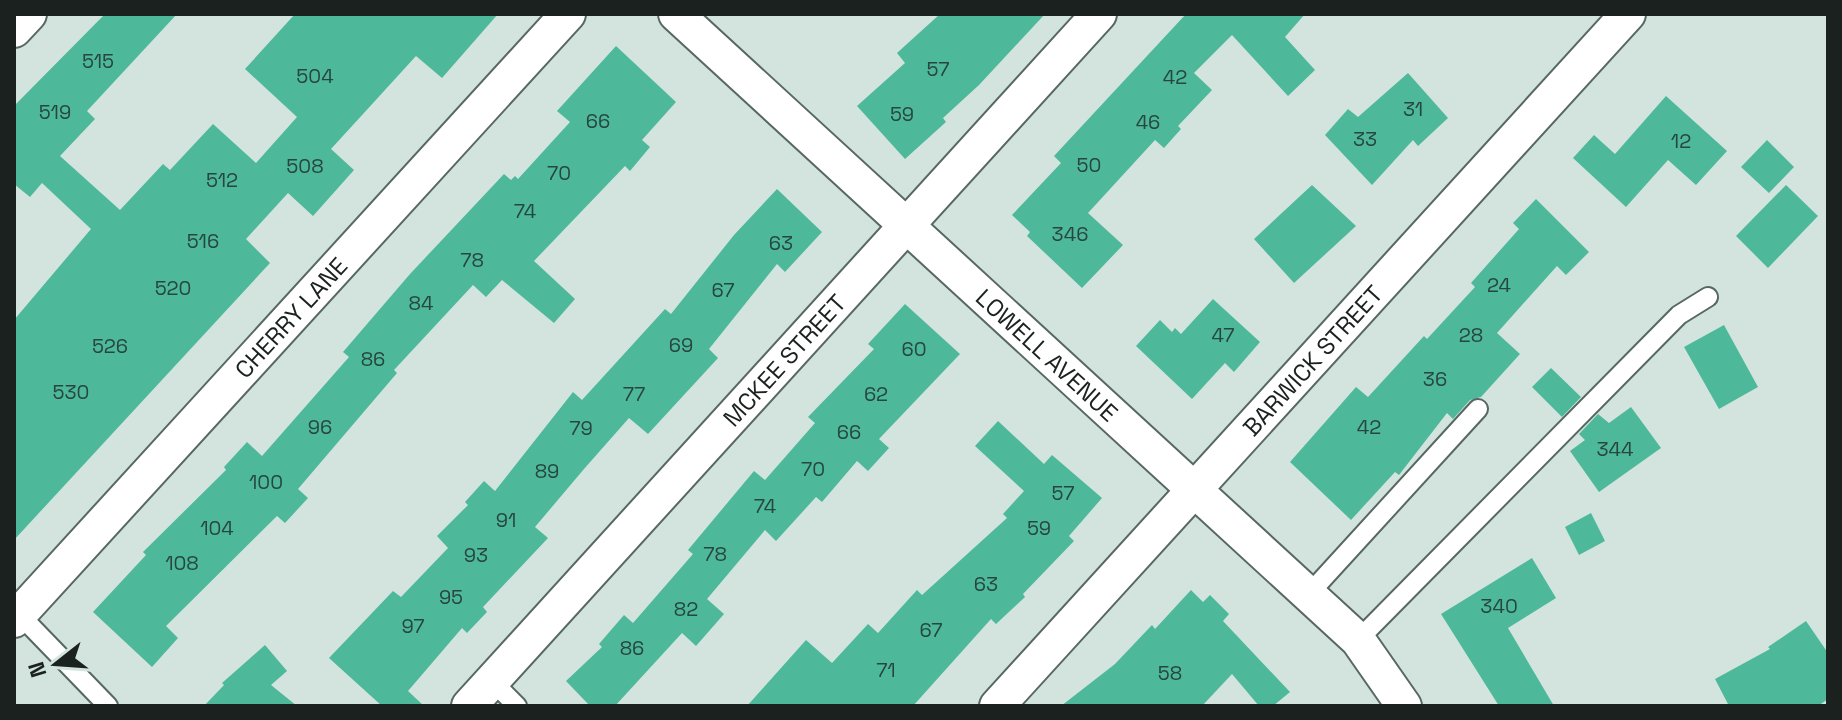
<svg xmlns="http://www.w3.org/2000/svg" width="1842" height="720" viewBox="0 0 1842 720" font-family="'Space Grotesk',sans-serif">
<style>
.building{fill:#4eb99a}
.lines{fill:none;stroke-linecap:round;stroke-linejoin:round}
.lane-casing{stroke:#576862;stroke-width:22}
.street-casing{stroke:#576862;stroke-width:38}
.lane{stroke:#fff;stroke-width:18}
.street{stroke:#fff;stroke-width:34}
.labels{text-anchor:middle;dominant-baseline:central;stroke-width:6;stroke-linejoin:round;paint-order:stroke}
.number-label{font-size:20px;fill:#27473e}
.street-label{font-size:24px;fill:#1a211f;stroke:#d2e4dd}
</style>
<rect width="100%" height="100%" fill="#d2e4dd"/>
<!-- building -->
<path class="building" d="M105 14H177L87 111 95 119 60 156 120 210 163 164 170 170 213 124 256 163 297 117 245 69 295 14H498L442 78 416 56 374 102 331 149 354 170 313 216 288 193 246 239 270 263 14 540V320L91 229 42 183 30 197 14 184V106Z
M940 14H1045L979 85 943 118 946 122 905 159 857 106 905 63 897 53Z
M1186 14H1305L1285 37 1315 70 1288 96 1232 35 1194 73 1212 90 1178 126 1181 129 1164 148 1155 140 1088 213 1123 245 1082 288 1027 236 1030 232 1012 215 1061 163 1054 156Z
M616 46 676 102 642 140 650 147 630 171 625 166 534 261 575 299 554 323 502 280 486 297 473 285 394 370 397 373 298 489 308 498 285 523 277 516 166 626 178 638 152 667 93 612 146 555 143 552 226 470 224 467 247 442 262 456 349 357 343 352 410 274 504 174 511 180 515 176 518 179 570 122 557 111Z
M1408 73 1448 118 1418 146 1413 140 1372 185 1325 135 1348 109 1358 117Z
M1666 96 1727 151 1696 185 1668 160 1626 207 1573 158 1594 135 1615 154Z
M1767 140 1794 167 1769 193 1741 167Z
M1312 185 1356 226 1294 283 1254 239Z
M1786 185 1818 216 1768 268 1736 236Z
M777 189 822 232 785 272 777 264 709 349 718 358 648 434 629 418 584 469 535 527 548 538 483 607 487 612 467 633 462 628 408 691 424 706H382L329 658 393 591 401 597 448 548 437 536 468 505 465 502 484 481 495 491 573 392 582 400 665 309 671 314 734 235Z
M1536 199 1589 252 1566 275 1557 266 1497 333 1520 354 1481 397 1470 400 1453 419 1447 413 1399 475 1395 472 1351 520 1290 462 1356 387 1368 397 1424 336 1427 339 1475 287 1471 283 1519 229 1513 223Z
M1213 299 1260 342 1234 372 1225 363 1192 399 1136 346 1160 320 1172 332 1175 328 1181 334Z
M905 304 960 354 879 439 889 448 868 471 857 461 822 502 816 497 776 541 765 530 707 599 724 614 696 646 682 633 615 706H590L566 681 602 647 599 644 624 615 633 623 693 554 688 550 754 471 765 480 815 423 808 417 874 349 868 344Z
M1724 325 1758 387 1719 409 1684 347Z
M1551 368 1581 397 1562 417 1532 387Z
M1631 407 1661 448 1599 492 1570 451 1585 440 1579 434 1598 414 1609 423Z
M998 421 1044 464 1052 455 1102 498 1069 536 1074 541 1023 594 1025 597 996 624 991 619 913 706H747L806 640 832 663 868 624 878 633 917 590 922 595 1007 518 1003 514 1024 491 975 446Z
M1591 513 1605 541 1579 555 1565 527Z
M1532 558 1556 598 1508 628 1554 706H1499L1441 614Z
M1191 590 1203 602 1210 595 1229 614 1223 621 1290 692 1273 706H1259L1232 674 1202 706H1061L1115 664 1152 625 1155 629Z
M1806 621 1828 653V699L1818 706H1729L1715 679 1770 649 1768 647Z
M265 645 287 671 271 685 297 706H204L224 685 222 683Z"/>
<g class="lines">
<!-- lane casing -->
<g class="lane-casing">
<path id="lane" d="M1308 595 1478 409
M19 614 108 706
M1358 640 1679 315 1708 297
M492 681 517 706"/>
</g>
<!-- street casing -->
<g class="street-casing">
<g id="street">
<path id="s1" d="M676 14 1358 640 1404 706"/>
<path d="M14 30 29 14"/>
<path id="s2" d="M14 620 568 14"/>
<path id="s3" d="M469 706 1099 14"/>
<path id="s4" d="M997 706 1628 14"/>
</g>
</g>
<!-- lane -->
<use href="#lane" class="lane"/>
<!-- street -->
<use href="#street" class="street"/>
</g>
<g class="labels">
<!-- number labels -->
<g class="number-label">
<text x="98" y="61">515</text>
<text x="938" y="69">57</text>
<text x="315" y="76">504</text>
<text x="1175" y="77">42</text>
<text x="1413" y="109">31</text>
<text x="55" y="112">519</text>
<text x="902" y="114">59</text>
<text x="598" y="121">66</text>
<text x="1148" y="122">46</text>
<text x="1365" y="139">33</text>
<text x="1681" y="141">12</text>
<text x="1089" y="165">50</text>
<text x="305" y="166">508</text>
<text x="559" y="173">70</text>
<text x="222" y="180">512</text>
<text x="525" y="211">74</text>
<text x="1070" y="234">346</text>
<text x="203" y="241">516</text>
<text x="781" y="243">63</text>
<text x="472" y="260">78</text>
<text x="1499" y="285">24</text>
<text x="173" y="288">520</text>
<text x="723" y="290">67</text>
<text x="421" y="303">84</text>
<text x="1223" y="335">47</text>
<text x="1471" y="335">28</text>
<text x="681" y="345">69</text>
<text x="110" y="346">526</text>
<text x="914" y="349">60</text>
<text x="373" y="359">86</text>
<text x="1435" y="379">36</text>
<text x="71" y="392">530</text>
<text x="634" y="394">77</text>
<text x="876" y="394">62</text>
<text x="320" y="427">96</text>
<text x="1369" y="427">42</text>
<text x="581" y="428">79</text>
<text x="849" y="432">66</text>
<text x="1615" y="449">344</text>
<text x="813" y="469">70</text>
<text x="547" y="471">89</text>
<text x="266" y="482">100</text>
<text x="1063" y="493">57</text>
<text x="765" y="506">74</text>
<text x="506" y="520">91</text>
<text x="217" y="528">104</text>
<text x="1039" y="528">59</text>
<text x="715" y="554">78</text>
<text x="476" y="555">93</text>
<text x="182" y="563">108</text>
<text x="986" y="584">63</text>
<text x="451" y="597">95</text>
<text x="1499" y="606">340</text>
<text x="686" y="609">82</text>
<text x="413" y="626">97</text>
<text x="931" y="630">67</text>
<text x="632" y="648">86</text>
<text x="886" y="670">71</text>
<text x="1170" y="673">58</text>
</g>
<!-- street labels -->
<g class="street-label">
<text stroke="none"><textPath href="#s2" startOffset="410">CHERRY LANE</textPath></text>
<text stroke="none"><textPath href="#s1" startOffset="504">LOWELL AVENUE</textPath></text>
<text stroke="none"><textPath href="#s4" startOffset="468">BARWICK STREET</textPath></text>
<text stroke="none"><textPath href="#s3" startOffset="468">MCKEE STREET</textPath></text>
</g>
</g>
<!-- border -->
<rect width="1842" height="720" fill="none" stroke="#1a211f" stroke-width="32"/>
<!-- north arrow -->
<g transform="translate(56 664) rotate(253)" stroke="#d2e4dd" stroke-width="6" paint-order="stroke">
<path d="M0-6L14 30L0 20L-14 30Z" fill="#1a211f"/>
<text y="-12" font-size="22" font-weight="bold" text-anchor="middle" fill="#1a211f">N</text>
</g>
</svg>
